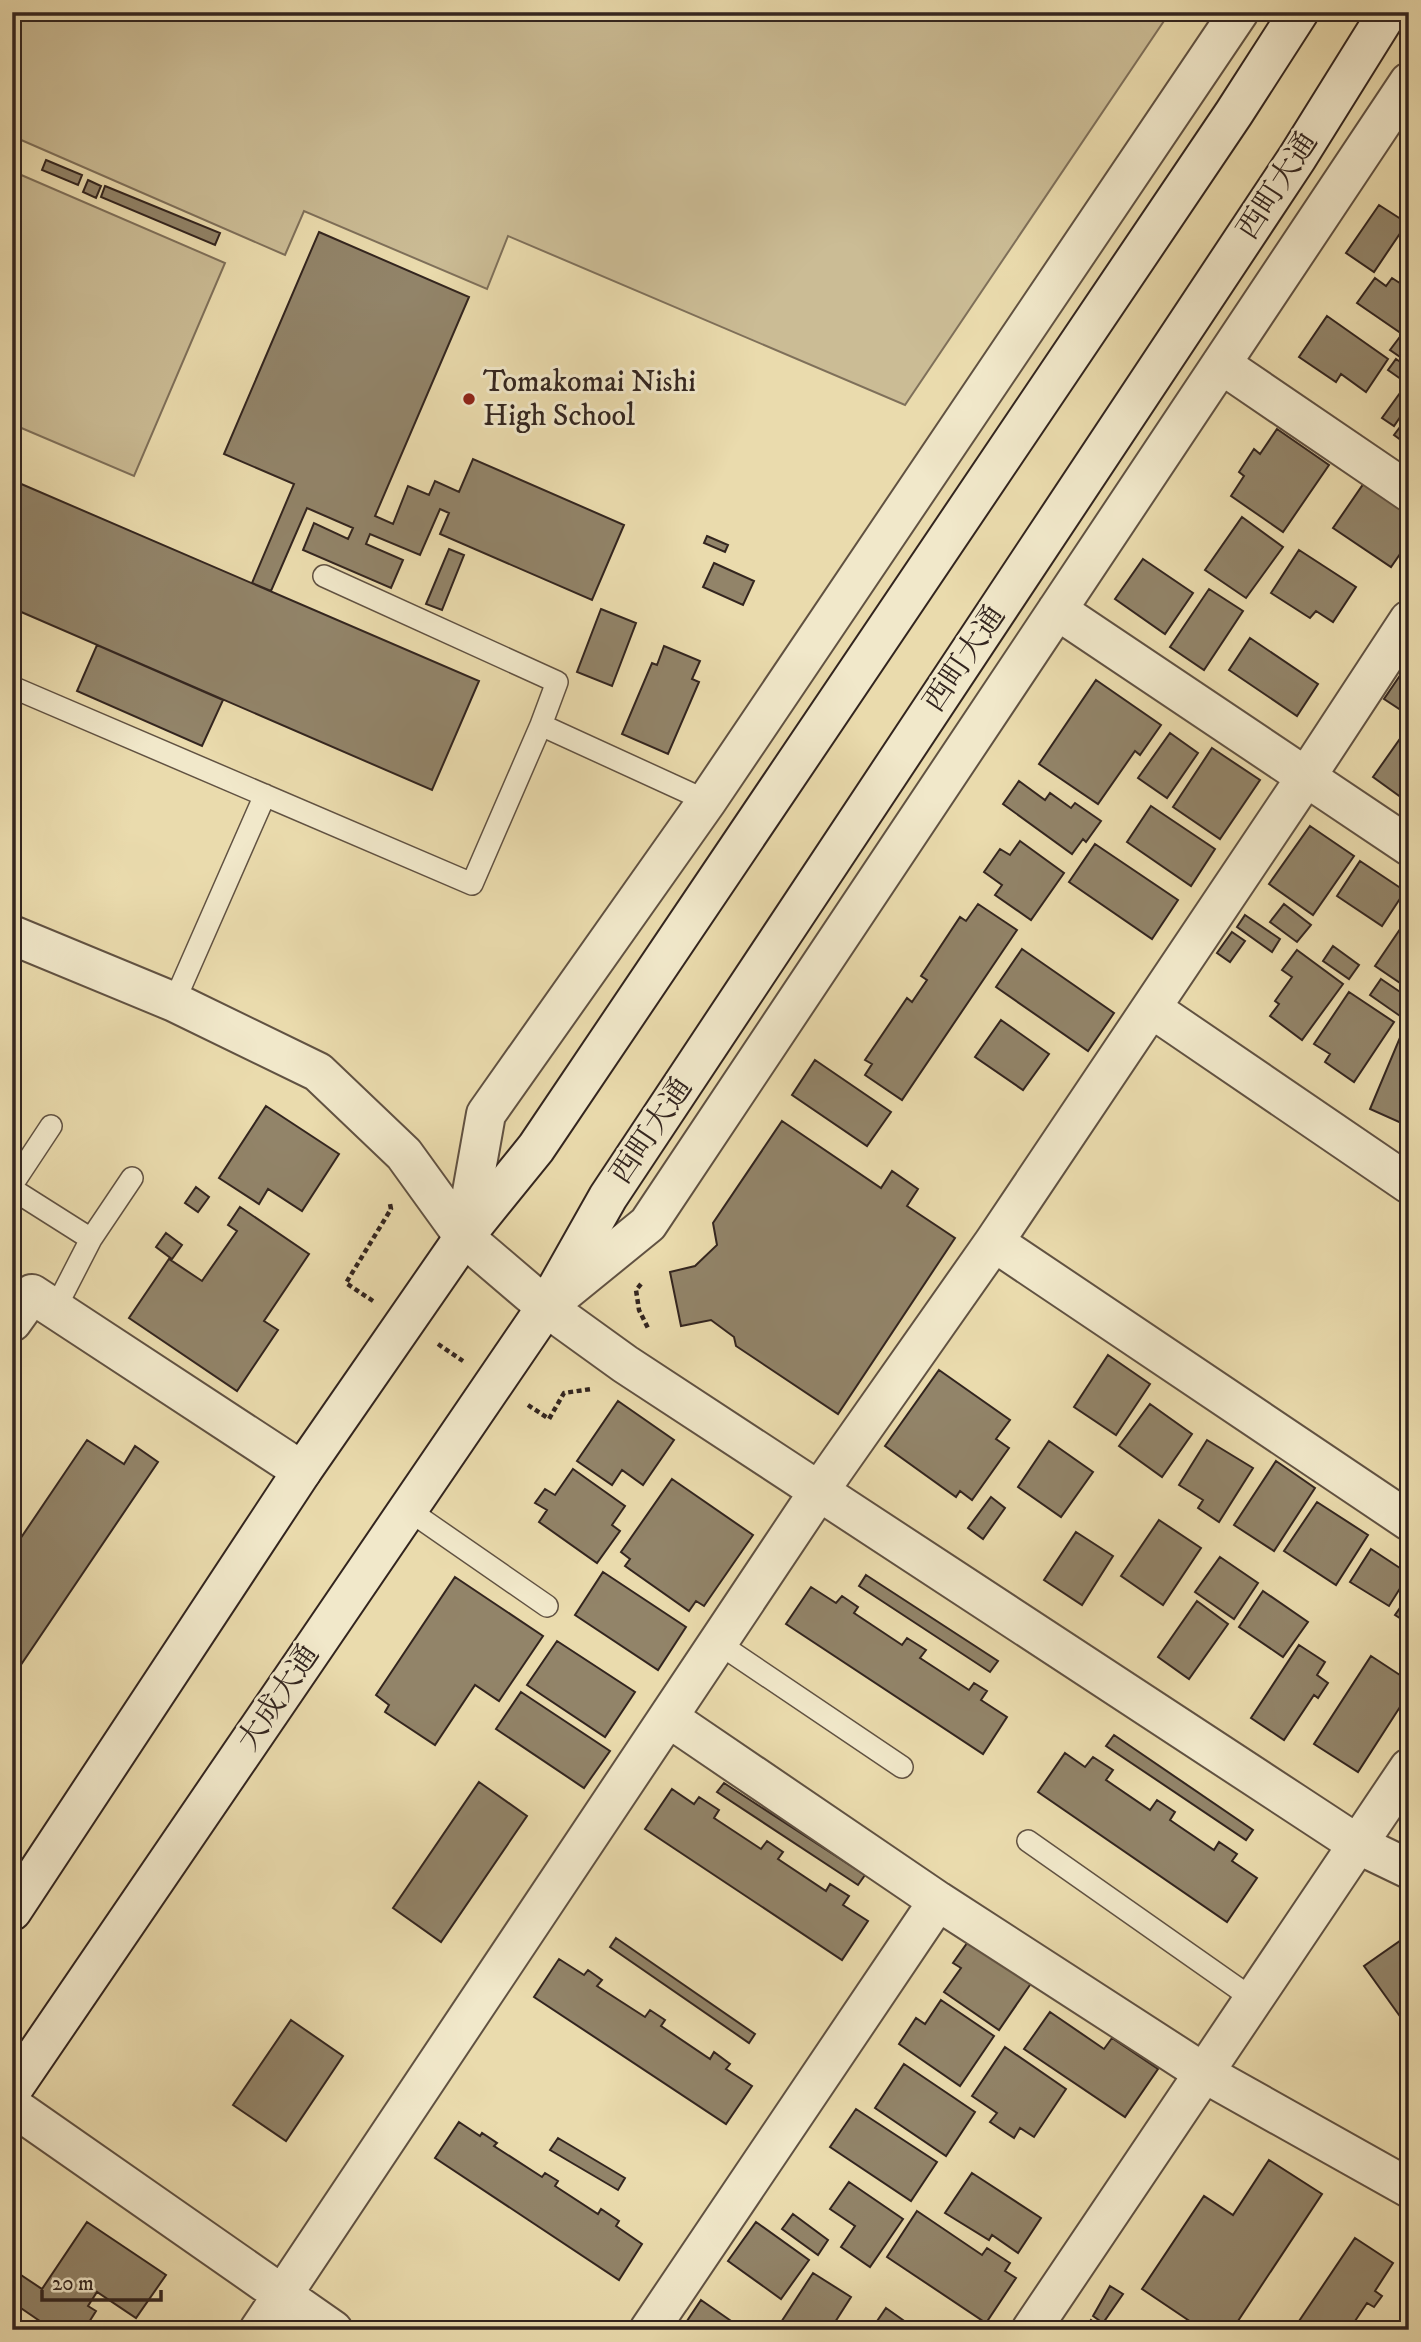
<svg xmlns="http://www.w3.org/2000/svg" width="1421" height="2342" viewBox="0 0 1421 2342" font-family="'IM FELL DW Pica','Noto Serif JP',serif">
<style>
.green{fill:#cbbc95;stroke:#7f705a;stroke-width:2}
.building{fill:#928469;stroke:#33251f;stroke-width:2}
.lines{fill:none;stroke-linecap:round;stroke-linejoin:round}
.lane-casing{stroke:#615242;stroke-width:24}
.street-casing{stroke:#615242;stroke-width:42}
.secondary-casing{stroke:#33251f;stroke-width:42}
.path{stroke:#33251f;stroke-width:4.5;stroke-dasharray:5 3.5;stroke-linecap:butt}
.lane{stroke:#f1e8ca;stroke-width:21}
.street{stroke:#f1e8ca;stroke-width:38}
.secondary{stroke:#f1e8ca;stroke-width:38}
.poi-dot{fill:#8f2418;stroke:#f1e8ca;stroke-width:2.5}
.labels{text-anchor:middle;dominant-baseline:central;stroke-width:6;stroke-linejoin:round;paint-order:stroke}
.street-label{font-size:30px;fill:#33251f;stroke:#f1e8ca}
.poi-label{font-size:30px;fill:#33251f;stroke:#f1e8ca;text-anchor:start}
</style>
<rect width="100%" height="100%" fill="#eadbad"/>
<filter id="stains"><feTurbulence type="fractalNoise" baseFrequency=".00286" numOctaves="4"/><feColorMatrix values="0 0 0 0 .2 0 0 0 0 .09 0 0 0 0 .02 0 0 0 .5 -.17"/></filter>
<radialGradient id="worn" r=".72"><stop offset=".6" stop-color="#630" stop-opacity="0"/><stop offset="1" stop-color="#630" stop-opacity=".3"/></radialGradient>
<!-- green -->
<path class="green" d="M12 12H1170L905 405 508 236 487 289 304 211 285 255 12 136Z
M12 171 225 263 134 476 12 424Z"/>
<!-- building -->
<path class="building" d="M46 160 82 175 78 185 42 170Z
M88 180 101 186 96 198 83 192Z
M105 186 220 233 215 245 101 197Z
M1379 205 1407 223 1374 272 1346 253Z
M319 232 469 297 375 516 393 524 408 486 429 495 435 481 459 492 473 459 624 525 592 600 440 534 449 513 440 509 420 555 370 534 366 544 403 560 391 588 303 550 314 523 348 539 353 528 307 508 271 591 252 583 294 484 224 454Z
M1375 278 1386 286 1392 278 1409 289V363L1390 350 1402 334 1357 303Z
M1327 316 1388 359 1366 392 1341 374 1336 382 1299 357Z
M1396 359 1409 368V377L1405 382 1388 370Z
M1405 386 1409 388V404L1394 426 1382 418Z
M1409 415V446L1394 435Z
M1277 429 1329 465 1283 532 1231 496 1244 476 1239 472 1254 449 1260 454Z
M12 480 479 681 432 790 12 608Z
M1364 483 1409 513V541L1391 567 1333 528Z
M1242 517 1283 547 1246 598 1205 570Z
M707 536 728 545 725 552 704 543Z
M449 549 464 555 442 610 426 604Z
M1299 550 1356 587 1333 622 1316 611 1310 618 1271 593Z
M1143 559 1193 593 1165 634 1115 599Z
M714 563 754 581 743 605 703 587Z
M1209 589 1243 611 1204 670 1170 647Z
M601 609 636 623 612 686 577 672Z
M1250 638 1318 684 1297 716 1229 670Z
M97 645 223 700 202 746 77 691Z
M664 646 700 661 692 679 699 682 668 754 622 734 652 663 657 665Z
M1403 671 1409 674V711L1407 714 1384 699Z
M1096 680 1161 725 1140 755 1135 751 1098 804 1039 764Z
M1409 726V803L1373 777Z
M1170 733 1198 753 1167 798 1138 778Z
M1212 748 1260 780 1220 839 1173 807Z
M1019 781 1045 800 1050 793 1071 808 1075 803 1101 821 1086 842 1083 839 1072 854 1003 804Z
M1151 806 1215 849 1191 886 1127 842Z
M1310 826 1354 856 1313 915 1269 884Z
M1020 841 1064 873 1031 920 995 895 1002 885 984 872 1000 849 1010 855Z
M1095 844 1178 900 1152 939 1069 882Z
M1360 861 1405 891 1382 926 1337 896Z
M978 904 1017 930 902 1100 865 1075 872 1064 865 1060 907 998 912 1002 927 980 921 976 960 917 966 921Z
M1284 904 1311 925 1297 942 1270 922Z
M1245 915 1280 939 1272 952 1237 927Z
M1409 916V989L1375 966Z
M1232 932 1245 941 1230 962 1217 953Z
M1333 946 1359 965 1349 979 1323 961Z
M1022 949 1114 1013 1088 1051 996 987Z
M1297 950 1343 984 1302 1040 1270 1016 1279 1004 1275 1001 1292 977 1282 970Z
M1381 979 1409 998V1004L1400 1016 1370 995Z
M1349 992 1394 1022 1354 1082 1325 1062 1330 1054 1314 1044Z
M1001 1020 1049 1054 1023 1090 975 1057Z
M1404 1028 1409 1030 1408 1126 1370 1109Z
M815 1060 891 1112 867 1146 792 1095Z
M266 1106 339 1154 302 1211 268 1189 259 1204 219 1178Z
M782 1121 881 1188 892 1171 918 1189 907 1206 955 1238 838 1414 736 1346 734 1337 711 1320 681 1326 670 1272 695 1266 717 1245 713 1223Z
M196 1187 209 1197 198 1212 185 1203Z
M240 1207 309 1254 264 1321 278 1330 237 1391 129 1318 169 1259 202 1281 237 1231 228 1225Z
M166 1233 182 1245 172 1259 156 1247Z
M1108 1355 1150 1384 1116 1435 1074 1407Z
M939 1370 1010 1420 996 1439 1009 1448 972 1500 960 1491 956 1497 885 1446Z
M618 1401 674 1440 643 1485 622 1470 612 1485 577 1461Z
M1150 1404 1192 1434 1162 1477 1119 1446Z
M87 1440 124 1464 135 1446 158 1462 12 1678V1551Z
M1207 1440 1253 1468 1219 1522 1198 1508 1203 1500 1179 1485Z
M1049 1441 1093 1472 1061 1517 1018 1487Z
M1276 1461 1315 1488 1274 1551 1234 1525Z
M573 1469 625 1506 612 1525 620 1531 597 1563 539 1522 547 1510 535 1503 545 1489 555 1495Z
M672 1479 753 1535 704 1606 696 1601 689 1611 625 1566 630 1559 621 1552Z
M991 1497 1005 1508 983 1539 968 1528Z
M1317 1502 1368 1535 1336 1585 1284 1551Z
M1159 1520 1201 1548 1163 1605 1121 1576Z
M1076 1532 1113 1556 1082 1605 1044 1580Z
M1371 1549 1409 1574 1389 1606 1350 1582Z
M1220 1557 1258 1583 1234 1619 1195 1592Z
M603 1572 686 1627 658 1670 575 1615Z
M866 1575 998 1661 990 1672 859 1586Z
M455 1577 543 1636 499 1701 475 1685 435 1745 385 1712 389 1705 376 1695Z
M811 1587 836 1603 842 1596 858 1607 854 1613 902 1645 907 1638 926 1650 920 1658 969 1690 974 1683 987 1691 981 1700 1007 1717 983 1754 786 1624Z
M1263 1591 1308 1622 1283 1657 1239 1627Z
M1409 1595V1624L1395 1615Z
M1197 1601 1228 1624 1189 1679 1158 1657Z
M557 1641 635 1692 605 1737 527 1685Z
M1299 1645 1325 1662 1317 1675 1328 1683 1318 1698 1314 1695 1284 1740 1251 1718Z
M1371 1656 1409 1681V1693L1358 1772 1314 1744Z
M521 1692 610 1751 584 1788 496 1729Z
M1114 1735 1253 1830 1246 1840 1106 1746Z
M1065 1753 1085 1767 1093 1757 1113 1770 1106 1780 1150 1810 1157 1800 1175 1812 1170 1820 1214 1850 1219 1842 1237 1854 1232 1861 1257 1878 1227 1922 1038 1792Z
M479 1782 527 1816 441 1942 393 1908Z
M724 1783 865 1875 858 1885 717 1792Z
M672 1789 694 1804 699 1797 719 1810 714 1818 761 1849 767 1841 783 1852 778 1859 826 1891 830 1884 849 1896 843 1905 868 1921 842 1960 645 1829Z
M1407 1936 1409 1939V2029L1364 1966Z
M616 1938 755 2034 749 2043 610 1947Z
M970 1939 1032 1982 999 2030 944 1992 961 1968 953 1963Z
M559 1959 584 1975 588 1970 602 1980 597 1986 645 2017 650 2010 665 2020 661 2026 710 2059 714 2052 730 2064 726 2069 752 2086 726 2124 534 1997Z
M941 2000 994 2036 960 2086 899 2044 916 2018 925 2024Z
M1050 2012 1104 2049 1112 2038 1158 2069 1125 2117 1024 2049Z
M291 2020 343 2056 286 2141 233 2105Z
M1005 2047 1066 2089 1034 2137 1020 2128 1014 2138 990 2122 997 2113 972 2096Z
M904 2064 975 2112 946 2156 875 2108Z
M856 2109 937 2162 911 2201 830 2147Z
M459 2122 480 2136 482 2133 497 2143 494 2146 542 2177 545 2173 558 2181 555 2186 598 2214 601 2209 619 2221 616 2226 642 2244 619 2280 435 2158Z
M558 2138 625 2178 618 2190 550 2150Z
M1269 2160 1322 2194 1232 2330H1203L1142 2289 1204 2196 1233 2215Z
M972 2173 1041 2218 1018 2253 992 2235 989 2240 945 2213Z
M849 2182 903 2219 870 2267 841 2247 855 2226 830 2209Z
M917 2211 982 2255 987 2248 1010 2263 1005 2271 1016 2278 986 2323 887 2257Z
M793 2214 828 2240 818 2255 782 2229Z
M87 2222 166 2275 136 2318 97 2292 88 2306 96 2311 84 2330H53L12 2302V2269L42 2289Z
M756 2222 809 2260 781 2299 728 2261Z
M1355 2238 1393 2263 1375 2291 1382 2296 1374 2307 1367 2303 1349 2330H1293Z
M813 2273 851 2297 830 2330H776Z
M1110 2286 1123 2294 1103 2323 1093 2316Z
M701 2300 744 2330H681Z
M886 2308 917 2330H871Z
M1409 2313V2330H1397Z
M1091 2320 1101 2327 1099 2330H1084Z"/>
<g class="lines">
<!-- lane casing -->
<g class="lane-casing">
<path id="lane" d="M324 576 557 682 541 725
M12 687 472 884 541 725 707 801
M174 1002 265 795
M12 1185 51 1126
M12 1189 91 1239 55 1309
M91 1239 132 1178
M407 1509 547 1606
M718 1643 902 1767
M1028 1841 1253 1999"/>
</g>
<!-- street casing -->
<g class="street-casing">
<path id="street" d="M1221 364 1409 492
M1057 610 1409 846
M12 935 174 1002 318 1072 404 1154 464 1237 546 1307 625 1364 1293 1802 1357 1844 1409 1869
M1151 1008 1409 1184
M464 1237 486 1114 707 801 1239 12
M994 1242 1409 1521
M546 1307 648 1224 1409 82
M12 1322 32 1294 302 1471
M669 1718 938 1901 1204 2073 1409 2188
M12 2106 333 2330
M259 2330 819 1491 994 1242 1306 777 1409 620
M649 2330 938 1901
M1031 2330 1409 1768"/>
</g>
<!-- secondary casing -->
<g class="secondary-casing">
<path id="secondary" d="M12 1911 302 1471 464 1237 536 1148 1234 113 1299 12
M12 2090 546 1307 608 1197 1297 158 1388 12"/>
</g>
<!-- path -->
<path class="path" d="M641 1284 636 1290 639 1310 648 1328 647 1330
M373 1301 346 1283 391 1209 390 1204
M438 1344 463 1361
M528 1405 549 1419 564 1393 591 1389"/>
<!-- lane -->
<use href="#lane" class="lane"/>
<!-- street -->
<use href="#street" class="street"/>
<!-- secondary -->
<use href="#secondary" class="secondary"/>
</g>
<!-- markers -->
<circle class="poi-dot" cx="469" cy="399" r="7"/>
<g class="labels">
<!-- street labels -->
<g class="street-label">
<text transform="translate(1278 186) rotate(-57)">西町大通</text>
<text transform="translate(965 659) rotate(-56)">西町大通</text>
<text transform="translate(652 1131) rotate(-56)">西町大通</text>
<text transform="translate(279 1698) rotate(-56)">大成大通</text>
</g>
<!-- poi labels -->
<g class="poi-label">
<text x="483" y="382">Tomakomai Nishi<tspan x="483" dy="34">High School</tspan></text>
</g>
</g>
<!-- margin -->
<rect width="1421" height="2342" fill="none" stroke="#eadbad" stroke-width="42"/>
<rect x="14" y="14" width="1393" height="2314" fill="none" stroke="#33251f" stroke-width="3.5"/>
<rect x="21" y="21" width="1379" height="2300" fill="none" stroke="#33251f" stroke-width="2"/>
<!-- scale -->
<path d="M42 2290v10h119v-10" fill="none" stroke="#33251f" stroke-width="3.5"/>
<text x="52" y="2290" font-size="21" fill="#33251f" stroke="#f1e8ca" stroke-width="5" paint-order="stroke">20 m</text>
<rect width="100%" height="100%" filter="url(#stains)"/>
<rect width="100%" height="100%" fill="url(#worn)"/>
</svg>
